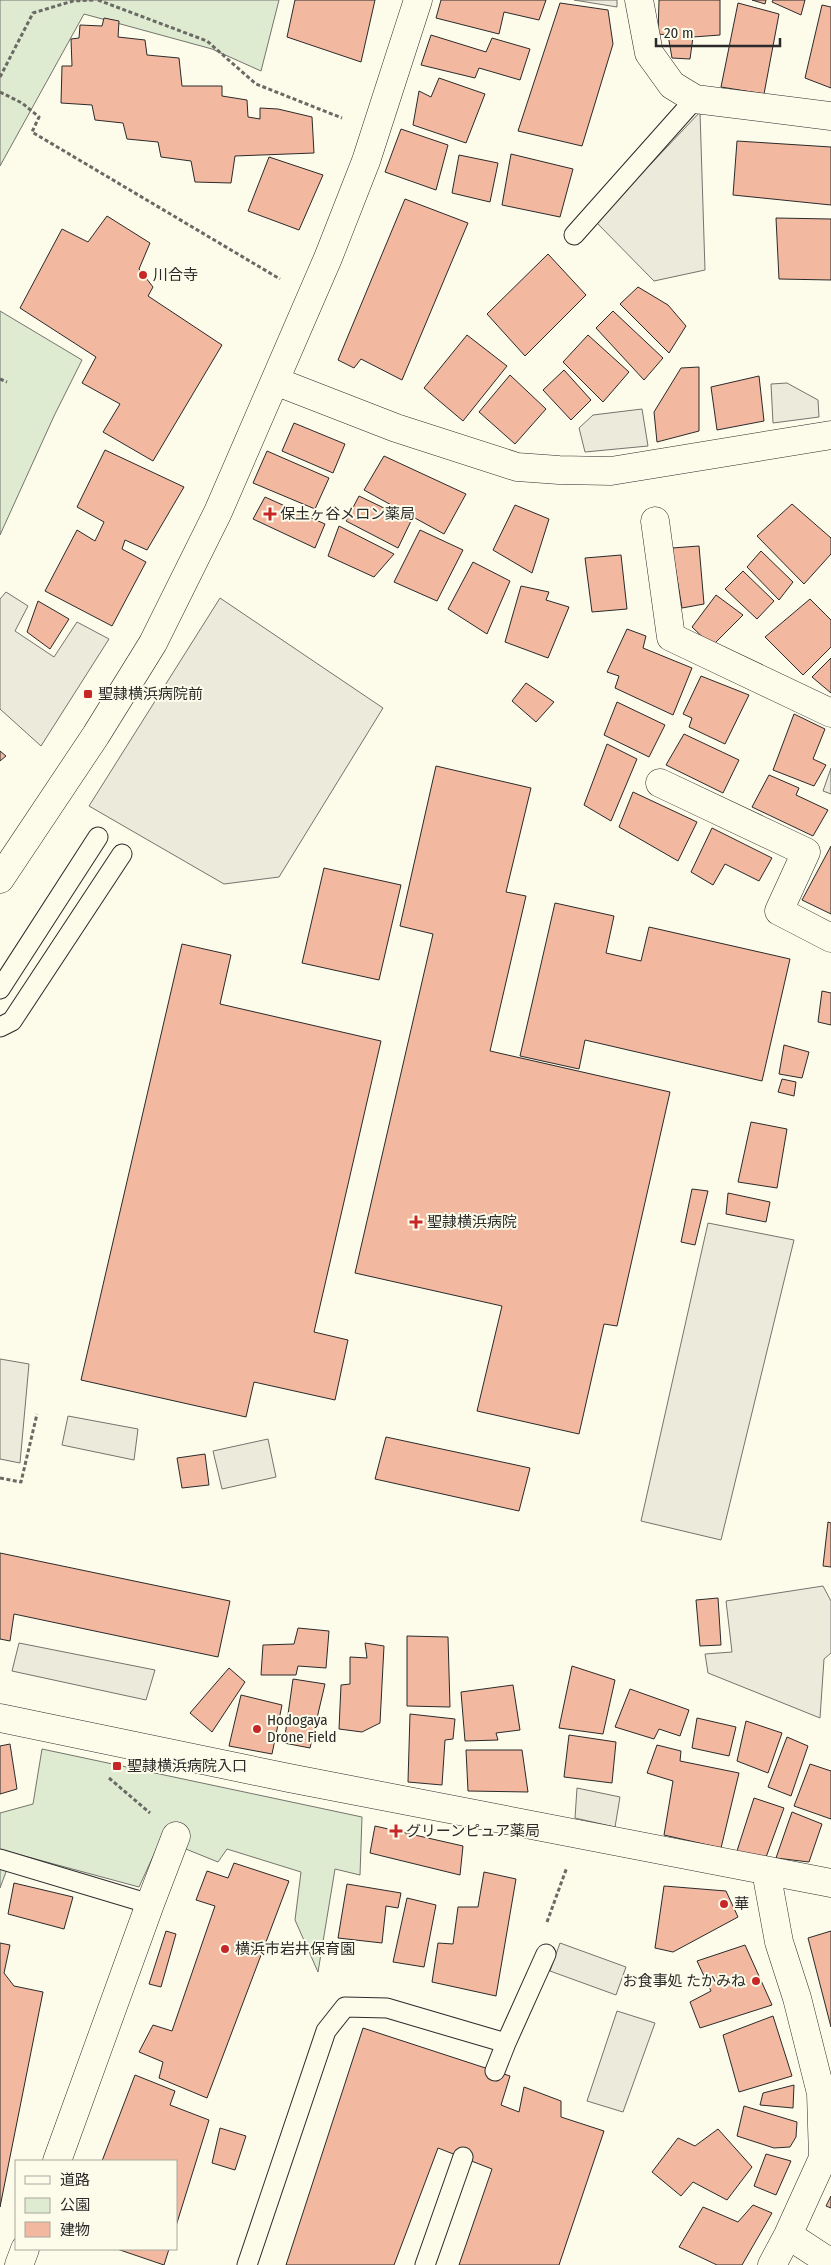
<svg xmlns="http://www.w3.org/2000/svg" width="831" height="2265" viewBox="0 0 831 2265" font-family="'Fira Sans Condensed','Noto Sans JP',sans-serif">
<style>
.green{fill:#deebd1;stroke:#74746e}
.parking{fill:#eceadb;stroke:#74746e}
.building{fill:#f2b8a0;stroke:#2b2b2b}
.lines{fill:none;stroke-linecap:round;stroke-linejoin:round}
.lane-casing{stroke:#2b2b2b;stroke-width:21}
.street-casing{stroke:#2b2b2b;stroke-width:29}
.path{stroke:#6a6964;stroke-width:3;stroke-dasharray:4 2.5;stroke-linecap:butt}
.lane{stroke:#fdfbea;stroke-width:19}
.street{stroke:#fdfbea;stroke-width:28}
.poi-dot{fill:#c62828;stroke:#fdfbea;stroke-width:2}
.labels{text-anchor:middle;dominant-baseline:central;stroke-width:4;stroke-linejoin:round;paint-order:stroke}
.poi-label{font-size:15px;fill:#2b2b2b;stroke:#fdfbea;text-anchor:start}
</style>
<rect width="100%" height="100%" fill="#fdfbea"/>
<!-- green -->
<path class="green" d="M0 0H279L261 71 212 49 84 14 0 166Z
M0 311 82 360 54 416 0 535Z
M42 1749 362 1817 360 1875 335 1869 318 1972 295 1920 301 1872 227 1849 218 1862 161 1839 139 1887 13 1853 0 1888V1813L33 1804Z"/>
<!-- parking -->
<path class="parking" d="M574 0H617V7Z
M700 112 705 270 654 281 596 222Z
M787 383 818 400 819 417 773 423 771 384Z
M642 409 648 446 585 452 579 428 593 415Z
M6 592 28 606 15 631 54 657 77 622 109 639 41 746 0 709V599Z
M220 598 383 708 279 877 224 884 89 806Z
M831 768V794L823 791Z
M708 1223 794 1240 721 1540 641 1521Z
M0 1359 29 1364 20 1463 0 1459Z
M68 1416 138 1429 134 1460 62 1445Z
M268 1439 276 1477 222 1489 213 1451Z
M823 1586 831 1601V1653L824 1659 820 1718 708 1673 705 1654 732 1652 726 1601Z
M19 1643 155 1670 146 1700 12 1671Z
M577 1788 620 1797 615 1827 575 1818Z
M560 1943 626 1967 616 1995 550 1971Z
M617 2011 655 2023 623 2112 587 2101Z"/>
<!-- building -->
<path class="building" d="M295 0H375L361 62 287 37Z
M441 0H546L539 20 504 12 499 34 436 18Z
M659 0H720V35L693 37 690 59 672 58 668 35 658 34Z
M752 0H766L765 4Z
M773 0H805L801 15 772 2Z
M560 3 608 10 613 44 582 146 518 131Z
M738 3 779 14 764 94 721 87Z
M822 5 831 7V88L805 78Z
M104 18 119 21 118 37 145 40 147 55 179 58 182 86H222V96L247 100 248 117 260 119V108L278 109 312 117 314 153 235 156 231 183 195 182 191 161 161 157 158 142 127 139 123 123 95 120 92 105 61 103 62 66H72L71 39 79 38 80 25 102 26Z
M431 35 486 52 492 38 530 49 520 80 479 68 475 78 421 65Z
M439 78 485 94 466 143 413 125 419 91 431 97Z
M401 129 448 145 436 190 385 172Z
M737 141 831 147V205L733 195Z
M511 154 573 169 560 217 502 205Z
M459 155 498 163 490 202 452 193Z
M269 157 323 175 299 230 248 211Z
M405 199 468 223 402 380 361 359 354 368 338 360Z
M107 216 150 243 139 269 153 287 148 296 222 345 153 461 103 432 120 404 82 383 96 357 20 308 62 229 88 242Z
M776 218 831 219V280L779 279Z
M548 254 586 295 525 356 487 314Z
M638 287 668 305 686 326 669 353 620 304Z
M613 311 663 358 644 380 596 328Z
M467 335 507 366 463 421 424 388Z
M588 335 629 372 603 402 563 362Z
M699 367V431L657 442 654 412 681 368Z
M564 370 591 400 571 420 543 390Z
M510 375 546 409 515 444 479 412Z
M759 376 764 421 717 430 711 387Z
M294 423 345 444 333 473 282 451Z
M105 450 184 487 147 550 125 540 122 549 146 562 112 626 45 591 77 530 95 541 104 522 77 507Z
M267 451 329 478 315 509 253 483Z
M384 456 466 494 444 534 364 490Z
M359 496 411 521 398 548 346 521Z
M265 497 325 524 315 548 253 519Z
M792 504 831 538V554L804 584 757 536Z
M515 505 549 519 532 573 493 550Z
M339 526 394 554 374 577 328 556Z
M420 530 463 550 437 601 394 582Z
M699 546 704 604 682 608 672 548Z
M761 551 793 582 779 600 747 567Z
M621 555 627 609 592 612 585 558Z
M473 562 510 581 487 634 448 609Z
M743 571 774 601 757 619 725 589Z
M521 586 549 592 546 600 569 607 548 658 505 642Z
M716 595 743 615 712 646 692 627Z
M810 599 831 620V647L803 675 765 637Z
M38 601 69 619 50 649 27 632Z
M627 629 646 636 643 648 692 668 673 715 615 688 619 676 607 672Z
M831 658V693L812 677Z
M701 676 749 695 725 744 689 727 692 718 683 714Z
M526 683 554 702 536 722 512 701Z
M617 702 665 725 649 757 604 735Z
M794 714 825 729 813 759 826 765 814 786 773 770Z
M684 734 739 760 723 793 666 765Z
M607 744 637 759 611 821 584 805Z
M0 751 6 756 0 761Z
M436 766 531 788 506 892 526 896 490 1051 670 1092 617 1326 604 1324 579 1434 477 1411 502 1306 355 1273 433 934 400 926Z
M769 775 799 788 796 795 828 810 813 836 752 807Z
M633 792 697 822 678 861 619 827Z
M712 828 772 858 759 881 725 864 713 885 691 872Z
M831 846V914L802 900Z
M324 868 401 885 379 980 302 963Z
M555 903 614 916 606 953 641 961 649 927 790 959 762 1081 585 1040 579 1069 520 1056Z
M182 944 231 955 220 1004 381 1041 314 1332 348 1340 335 1400 254 1382 246 1417 81 1380Z
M822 991 831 993V1025L818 1022Z
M784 1045 809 1052 802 1078 779 1074Z
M782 1079 796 1082 794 1096 778 1092Z
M751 1122 787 1129 777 1188 738 1182Z
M692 1189 708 1191 695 1245 681 1242Z
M728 1193 770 1202 766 1222 726 1214Z
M386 1437 530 1468 519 1511 375 1479Z
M205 1454 209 1485 182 1488 177 1458Z
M828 1522 831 1523V1567L823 1566Z
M0 1553 230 1601 218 1657 14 1614 10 1641 0 1639Z
M718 1598 721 1645 700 1646 696 1600Z
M298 1628 329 1631 326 1668 298 1666 296 1675H261L263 1645 294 1644Z
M407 1636 448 1637 450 1707 407 1706Z
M365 1643 384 1646 380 1723 362 1732 339 1729 341 1685 350 1684V1657L367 1658Z
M572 1666 615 1680 603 1734 559 1728Z
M229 1668 245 1682 212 1732 190 1713Z
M293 1679 325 1684 310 1748 284 1743Z
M513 1685 520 1730 496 1733 498 1740 465 1741 461 1692Z
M630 1689 689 1710 680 1736 659 1729 654 1739 615 1727Z
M241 1695 282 1705 272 1754 229 1746Z
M410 1714 455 1719 453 1739 445 1740 442 1785 408 1782Z
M697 1718 736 1727 729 1756 692 1748Z
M746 1721 782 1733 768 1773 737 1761Z
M569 1735 616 1742 612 1783 564 1777Z
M787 1737 808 1746 791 1796 768 1787Z
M10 1744 17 1789 0 1794V1746Z
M657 1745 681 1751 680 1761 739 1773 721 1848 664 1835 673 1781 647 1773Z
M466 1750H522L528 1792 468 1791Z
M810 1764 831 1771V1819L794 1806Z
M754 1798 784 1808 765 1860 736 1854Z
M792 1812 822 1824 809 1862 776 1858Z
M375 1826 463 1846 460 1875 370 1853Z
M234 1863 289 1881 207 2098 159 2078 163 2062 139 2052 153 2025 172 2031 215 1906 196 1900 207 1871 228 1878Z
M484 1872 516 1879 496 1996 432 1982 438 1943 453 1944 458 1907H478Z
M14 1883 73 1897 64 1929 8 1914Z
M347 1884 401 1893 398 1908 386 1906 382 1943 338 1938Z
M664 1886 726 1891 738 1917 673 1952 655 1948Z
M407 1898 436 1905 424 1967 393 1962Z
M166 1931 176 1934 161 1987 149 1984Z
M831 1931V2027L808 1938Z
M0 1943 10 1945 4 1973 14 1986 43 1992 0 2207Z
M745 1945 772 2005 700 2028 690 2002 711 1991 697 1961Z
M773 2016 792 2076 739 2092 723 2035Z
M363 2028 510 2076 501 2105 519 2112 524 2087 561 2101V2117L604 2131 559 2265H459L492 2169 438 2148 394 2265H286Z
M135 2075 175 2091 170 2105 209 2120 176 2226V2161H102Z
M794 2085 793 2108 760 2105 763 2093Z
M744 2106 797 2122 796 2137 790 2147 774 2148 737 2136Z
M220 2128 246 2136 235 2170 212 2163Z
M718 2129 752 2167 727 2200 693 2182 681 2196 652 2172 678 2138 695 2146Z
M766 2154 791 2161 776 2195 754 2186Z
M831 2196V2208L826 2206Z
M753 2205 772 2213 742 2265H717L679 2247 703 2207 738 2222Z
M117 2249H169L164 2265Z"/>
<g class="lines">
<!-- lane casing -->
<g class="lane-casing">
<path id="lane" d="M574 235 695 99
M0 989 98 837
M0 1027 12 1021 122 854
M0 1859 150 1904
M506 2043 546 1954
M247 2265 326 2031 345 2007 387 2008 506 2043 495 2071
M425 2265 463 2157"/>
</g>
<!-- street casing -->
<g class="street-casing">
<path id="street" d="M639 0 649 53 672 85 695 99 831 116
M275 381 396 428 517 467 559 470 611 471 831 435
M655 521 671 637 831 713
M660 783 806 852 779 911 831 938
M0 879 96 735 153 643 218 512 328 258 366 161 418 0
M0 1718 289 1778 831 1883
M766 1871 779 1942 797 1998 821 2093 823 2158 788 2235 772 2265
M57 2161 150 1904 176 1836
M788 2235 831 2263
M19 2265 25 2249"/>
</g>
<!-- path -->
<path class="path" d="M98 0 207 41 256 84 342 118
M0 77 33 13 73 1 94 0
M0 92 22 103 39 117 32 132 280 279
M0 379 7 382
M0 1478 21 1482 37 1414
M109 1778 150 1813
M547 1922 567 1867"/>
<!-- lane -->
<use href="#lane" class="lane"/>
<!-- street -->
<use href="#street" class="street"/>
</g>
<!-- markers -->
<g class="poi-dot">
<circle cx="143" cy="275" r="5"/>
<path d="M267.5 506.5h5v5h5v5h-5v5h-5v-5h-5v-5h5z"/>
<rect x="83" y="689" width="10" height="10" rx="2.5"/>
<path d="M413.5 1214.5h5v5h5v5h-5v5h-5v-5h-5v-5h5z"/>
<circle cx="257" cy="1729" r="5"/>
<rect x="112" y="1761" width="10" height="10" rx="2.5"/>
<path d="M393.5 1823.5h5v5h5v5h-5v5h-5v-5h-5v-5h5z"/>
<circle cx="724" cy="1904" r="5"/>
<circle cx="225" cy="1949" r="5"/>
<circle cx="756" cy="1981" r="5"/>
</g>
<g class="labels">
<!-- poi labels -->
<g class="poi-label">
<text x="153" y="275">川合寺</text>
<text x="280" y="514">保土ヶ谷メロン薬局</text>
<text x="98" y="694">聖隷横浜病院前</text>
<text x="427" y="1222">聖隷横浜病院</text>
<text x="267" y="1720">Hodogaya<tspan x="267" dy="17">Drone Field</tspan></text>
<text x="127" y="1766">聖隷横浜病院入口</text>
<text x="406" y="1831">グリーンピュア薬局</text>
<text x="734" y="1904">華</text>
<text x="235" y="1949">横浜市岩井保育園</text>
<text x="746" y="1981" text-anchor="end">お食事処 たかみね</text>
</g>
</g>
<!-- legend -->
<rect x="15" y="2160" width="162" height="90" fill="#fdfbea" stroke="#a9a89e"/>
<rect x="25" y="2176" width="25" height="8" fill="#fdfbea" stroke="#a9a89e"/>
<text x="60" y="2185" font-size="15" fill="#2b2b2b">道路</text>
<rect x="25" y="2198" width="25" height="15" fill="#deebd1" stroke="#a9a89e"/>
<text x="60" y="2210" font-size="15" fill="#2b2b2b">公園</text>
<rect x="25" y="2222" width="25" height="15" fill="#f2b8a0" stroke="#a9a89e"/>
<text x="60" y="2235" font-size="15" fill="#2b2b2b">建物</text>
<!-- scale -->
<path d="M656 38v8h124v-8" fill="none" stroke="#2b2b2b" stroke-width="2.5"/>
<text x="664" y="38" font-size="15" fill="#2b2b2b" stroke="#fdfbea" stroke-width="4" paint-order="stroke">20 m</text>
</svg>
